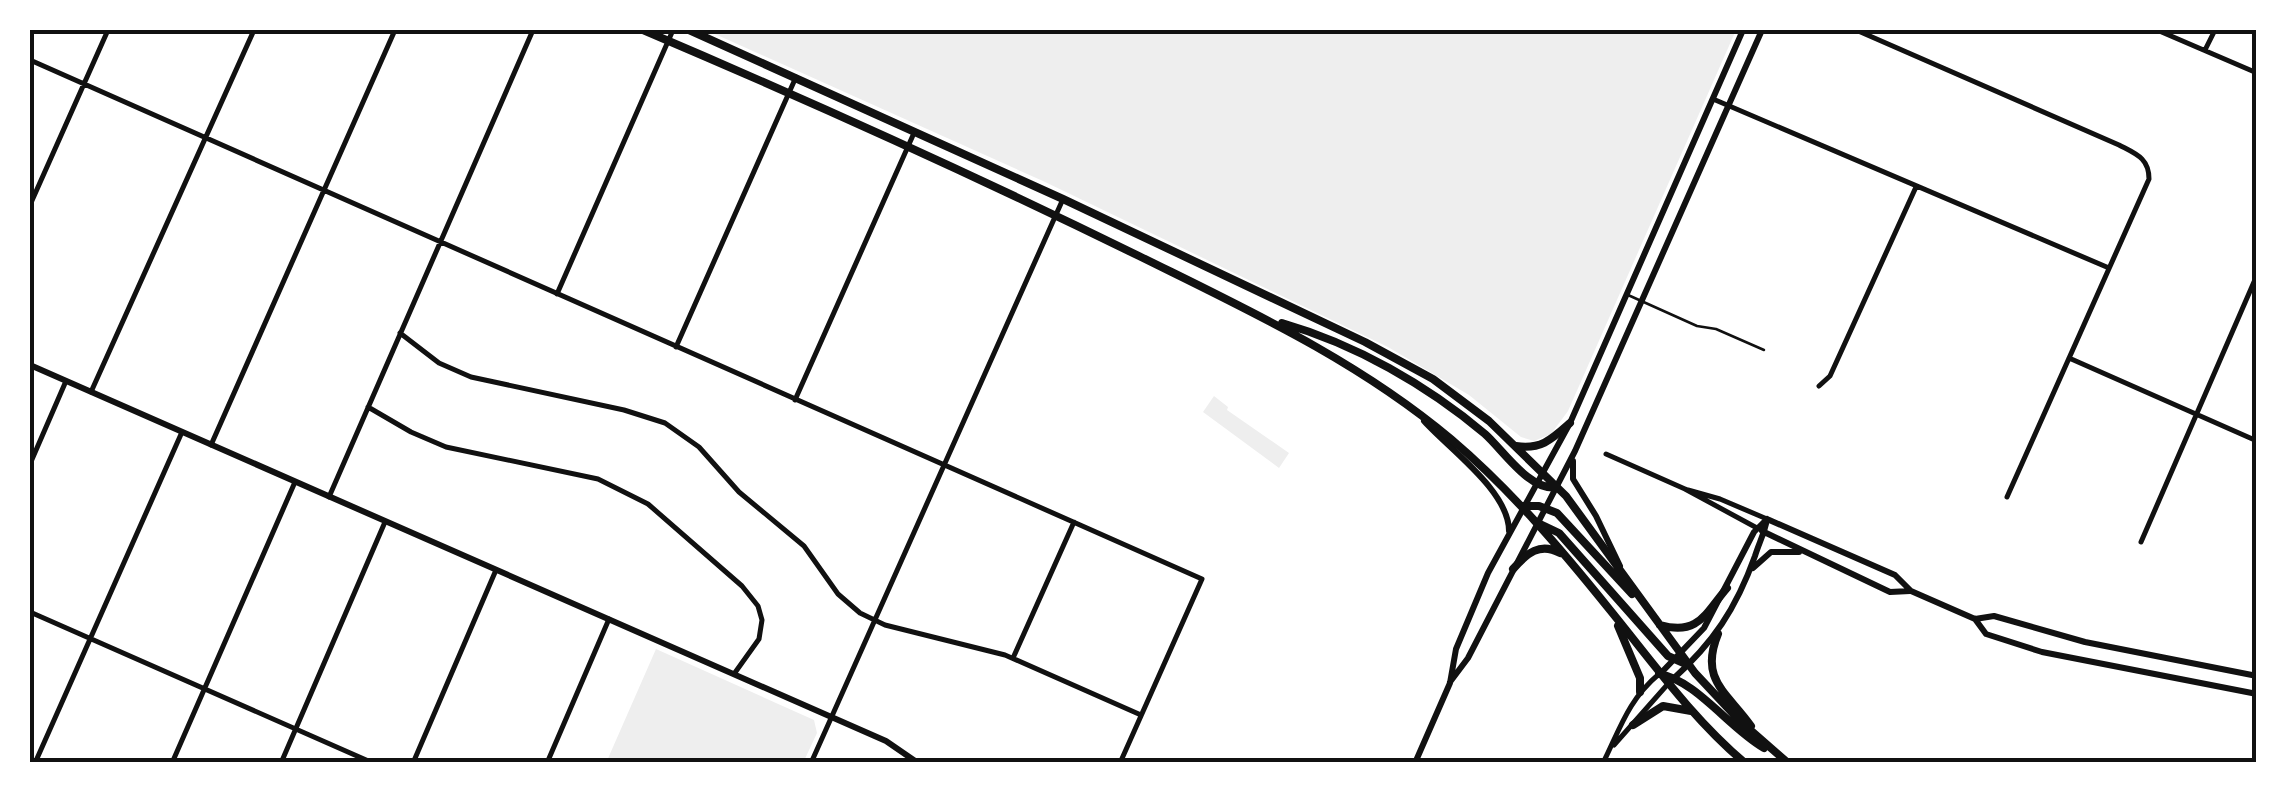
<svg xmlns="http://www.w3.org/2000/svg" width="2287" height="793" viewBox="0 0 2287 793" font-family="Overpass,sans-serif">
<style>
.green{fill:#eee}
.lines{fill:none;stroke-linecap:round;stroke-linejoin:round}
.service{stroke:#111;stroke-width:2.5}
.minor{stroke:#111;stroke-width:5}
.tertiary{stroke:#111;stroke-width:6}
.secondary{stroke:#111;stroke-width:6}
.primary{stroke:#111;stroke-width:8}
.neatline{fill:none;stroke:#111;stroke-width:4}
</style>
<rect width="100%" height="100%" fill="#fff"/>
<!-- green -->
<path class="green" d="M706 30H1736L1568 411 1551 434 1534 441 1521 437 1469 395 1388 347 1043 181Z
M1214 396 1228 407 1227 410 1289 453 1279 468 1203 412Z
M656 649 814 720 817 733 803 763H606Z"/>
<g class="lines">
<!-- service -->
<path class="service" d="M1628 295 1697 326 1716 329 1764 350"/>
<!-- minor -->
<path class="minor" d="M1856 30 2119 145C2136 154 2149 158 2149 179L2007 497
M2157 30 2257 73
M2205 50 2215 30
M30 60 1202 579 1120 763
M1713 99 2109 268
M30 205 108 30
M557 294 673 30
M400 333 439 363 471 377 624 410 665 423 699 447 739 492 804 546 838 594 860 613 885 625 1005 655 1141 715
M676 347 796 77
M2069 358 2257 441
M1819 386 1830 376 1916 187
M91 392 254 30
M795 400 914 133
M368 407 411 432 446 447 598 479 648 504 742 586 758 606 762 620 759 639 734 674
M211 445 395 30
M1606 454 1685 489 1757 528
M30 464 66 381
M1688 490 1720 499 1767 519
M329 497 533 30
M2141 542 2257 275
M30 612 373 763
M1013 658 1074 522
M1614 745 1667 685
M35 763 182 432
M172 763 295 482
M281 763 385 522
M413 763 496 570
M547 763 609 619
M811 763 1063 199
M1603 763C1620 729 1628 700 1659 674"/>
<!-- tertiary -->
<path class="tertiary" d="M30 365 886 741 918 763
M1767 519 1895 575 1911 591 1975 619 1994 616 2085 642 2257 676
M1762 531 1890 592 1910 591
M1753 568 1771 552H1799
M1975 619 1986 634 2042 652 2257 694
M1660 674 1704 628 1754 532 1767 519
M1672 680C1713 643 1736 609 1755 556 1759 543 1765 532 1767 519"/>
<!-- secondary -->
<path class="secondary" d="M1424 421C1449 449 1509 491 1509 531
M1573 461V479L1596 516 1620 566
M1450 682 1468 658 1575 451 1762 30
M1415 763 1450 683 1456 649 1488 573 1570 423 1743 30"/>
<!-- primary -->
<path class="primary" d="M643 30C810 101 976 176 1139 256 1248 310 1357 360 1451 439 1511 490 1561 549 1610 610 1654 664 1692 718 1745 763
M689 30 1063 199 1365 342 1433 379 1489 421 1566 496 1695 673 1740 721 1788 763
M1282 323C1355 344 1427 385 1485 434 1503 450 1530 492 1557 487
M1516 446C1541 450 1552 439 1570 423
M1523 506H1539L1557 513 1632 594
M1538 523 1559 533 1668 656 1688 665
M1513 569C1527 553 1540 542 1560 553
M1660 625C1698 636 1705 614 1727 588
M1618 626 1640 678V692
M1718 634C1699 680 1727 692 1751 726
M1659 674C1696 680 1729 728 1764 748
M1633 725 1663 706 1691 711"/>
</g>
<!-- border -->
<rect width="2287" height="793" fill="none" stroke="#ffffff" stroke-width="65"/>
<rect x="32" y="32" width="2222" height="728" class="neatline"/>
</svg>
